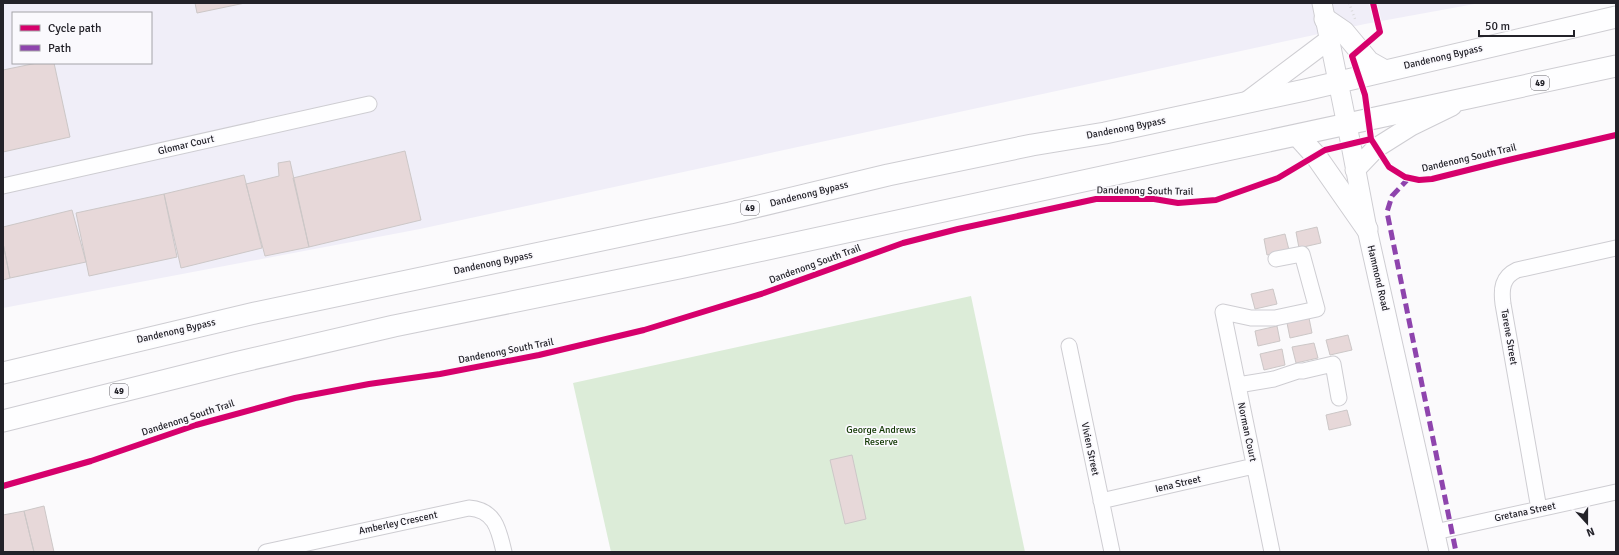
<svg xmlns="http://www.w3.org/2000/svg" width="1619" height="555" viewBox="0 0 1619 555" font-family="Signika,sans-serif">
<style>
.built{fill:#f0eef8;fill-rule:evenodd}
.green{fill:#dcecd8}
.building{fill:#e7d8d9;stroke:#ccc7c7}
.lines{fill:none;stroke-linecap:round;stroke-linejoin:round}
.minor-casing{stroke:#cecdd2;stroke-width:17}
.major-casing{stroke:#cecdd2;stroke-width:21}
.highway-casing{stroke:#cecdd2;stroke-width:23}
.path{stroke:#dadadb;stroke-width:2.5;stroke-dasharray:1 3;stroke-linecap:butt}
.minor{stroke:#fefeff;stroke-width:15}
.major{stroke:#fefeff;stroke-width:19}
.highway{stroke:#fefeff;stroke-width:21}
.quiet{stroke:#8e44ad;stroke-width:5;stroke-dasharray:10 5;stroke-linecap:butt}
.cycleway-casing{stroke:#faf9fd;stroke-width:8}
.cycleway{stroke:#d6006c;stroke-width:6}
.labels{text-anchor:middle;dominant-baseline:central;stroke-width:3.5;stroke-linejoin:round;paint-order:stroke}
.shield{fill:#faf9fd;stroke:#646269;stroke-width:1}
.shield-label{font-size:9px;font-weight:bold;fill:#232229}
.street-label{font-size:10px;fill:#232229;stroke:#faf9fd}
.park-label{font-size:10px;fill:#103700;stroke:#faf9fd}
</style>
<rect width="100%" height="100%" fill="#fbfafc"/>
<!-- built -->
<path class="built" d="M3 3H1480L1365 24 420 229 3 308ZM13 13H151V63H13Z"/>
<!-- green -->
<path class="green" d="M971 296 1025 552H611L573 383Z"/>
<!-- building -->
<path class="building" d="M195 3H245L197 13Z
M37 63H54L70 137 3 152V70Z
M405 151 421 220 309 247 293 178Z
M290 161 309 247 265 256 246 184 279 176 278 163Z
M244 175 262 248 181 268 164 194Z
M164 194 177 257 89 276 76 213Z
M72 210 86 262 10 278 3 243V227Z
M1317 227 1321 243 1299 248 1296 232Z
M1285 234 1289 250 1267 255 1264 239Z
M3 243 10 278 3 280Z
M1273 289 1277 304 1255 309 1251 294Z
M1309 318 1312 333 1290 338 1287 323Z
M1277 326 1280 341 1258 346 1255 331Z
M1348 335 1352 350 1330 355 1326 340Z
M1314 343 1318 358 1296 363 1292 347Z
M1282 349 1285 365 1264 370 1260 354Z
M1347 410 1351 425 1329 430 1326 415Z
M852 455 866 519 845 524 830 460Z
M44 506 54 552H34L24 511Z
M24 511 34 552H3V515Z"/>
<g class="lines">
<!-- minor casing -->
<g class="minor-casing">
<path id="minor" d="M3 186 369 104
M1069 346 1112 552
M1238 385 1274 379 1298 371H1303L1333 364 1339 398
M1101 501 1254 466
M1539 509 1503 304C1501 289 1502 277 1517 270L1616 248
M1435 532 1616 492
M266 552 469 508C496 510 499 531 504 552
M1272 552 1223 312 1251 318H1275L1317 309 1302 254 1276 259"/>
</g>
<!-- major casing -->
<g class="major-casing">
<path id="major" d="M1322 3 1352 150 1367 229 1439 552
M1245 103 1330 39
M1355 170 1376 148 1411 126 1452 106"/>
</g>
<!-- highway casing -->
<g class="highway-casing">
<path id="highway" d="M1325 19 1344 32 1369 62 1385 71
M1297 135 1316 156 1367 229
M3 373 255 313 730 213 888 175 1032 145 1105 133 1305 90 1616 17
M3 421 235 363 394 326 684 267 1616 66"/>
</g>
<!-- path -->
<path class="path" d="M1349 3 1355 19"/>
<!-- minor -->
<use href="#minor" class="minor"/>
<!-- major -->
<use href="#major" class="major"/>
<!-- highway -->
<use href="#highway" class="highway"/>
<!-- quiet -->
<path class="quiet" d="M1409 178 1392 196 1387 212 1456 552"/>
<!-- cycleway casing -->
<g class="cycleway-casing">
<path id="cycleway" d="M1371 139 1365 95 1352 56 1380 32 1373 3
M3 486 91 461 196 425 295 398 369 384 440 374 539 355 644 330 764 293 903 243 958 229 1096 199H1154L1178 203 1216 200 1278 178 1325 150 1371 139 1389 167 1405 177 1419 180 1432 179 1500 162 1616 135"/>
</g>
<!-- cycleway -->
<use href="#cycleway" class="cycleway"/>
</g>
<g class="labels">
<!-- shield labels -->
<g class="shield">
<rect x="1531" y="76" width="18" height="14" rx="3"/>
<rect x="741" y="201" width="18" height="14" rx="3"/>
<rect x="110" y="384" width="18" height="14" rx="3"/>
</g>
<g class="shield-label">
<text x="1540" y="83">49</text>
<text x="750" y="208">49</text>
<text x="119" y="391">49</text>
</g>
<!-- street labels -->
<g class="street-label">
<text transform="translate(1443 57) rotate(-13)">Dandenong Bypass</text>
<text transform="translate(1126 128) rotate(-11)">Dandenong Bypass</text>
<text transform="translate(186 145) rotate(-13)">Glomar Court</text>
<text transform="translate(1469 158) rotate(-13)">Dandenong South Trail</text>
<text transform="translate(1145 191) rotate(1)">Dandenong South Trail</text>
<text transform="translate(809 194) rotate(-14)">Dandenong Bypass</text>
<text transform="translate(493 263) rotate(-12)">Dandenong Bypass</text>
<text transform="translate(815 264) rotate(-20)">Dandenong South Trail</text>
<text transform="translate(1378 278) rotate(77)">Hammond Road</text>
<text transform="translate(176 331) rotate(-13)">Dandenong Bypass</text>
<text transform="translate(1509 337) rotate(80)">Tarene Street</text>
<text transform="translate(506 351) rotate(-11)">Dandenong South Trail</text>
<text transform="translate(188 418) rotate(-18)">Dandenong South Trail</text>
<text transform="translate(1247 432) rotate(78)">Norman Court</text>
<text transform="translate(1090 449) rotate(78)">Vivien Street</text>
<text transform="translate(1178 484) rotate(-13)">Iena Street</text>
<text transform="translate(1525 512) rotate(-12)">Gretana Street</text>
<text transform="translate(398 523) rotate(-12)">Amberley Crescent</text>
</g>
<!-- park labels -->
<g class="park-label">
<text x="881" y="430">George Andrews<tspan x="881" dy="12">Reserve</tspan></text>
</g>
</g>
<!-- border -->
<rect width="1619" height="555" fill="none" stroke="#232229" stroke-width="8"/>
<!-- legend -->
<rect x="12" y="12" width="140" height="52" fill="#faf9fd" stroke="#a4a3a8"/>
<rect x="20" y="25" width="20" height="6" fill="#d6006c" stroke="#a4a3a8"/>
<text x="48" y="32" font-size="12" fill="#232229">Cycle path</text>
<rect x="20" y="45" width="20" height="6" fill="#8e44ad" stroke="#a4a3a8"/>
<text x="48" y="52" font-size="12" fill="#232229">Path</text>
<!-- north arrow -->
<g transform="translate(1587 523) rotate(159)" stroke="#faf9fd" stroke-width="3" paint-order="stroke">
<path d="M0-3L7 15L0 10L-7 15Z" fill="#232229"/>
<text y="-6" font-size="11" font-weight="bold" text-anchor="middle" fill="#232229">N</text>
</g>
<!-- scale -->
<path d="M1479 30v6h95v-6" fill="none" stroke="#232229" stroke-width="2"/>
<text x="1485" y="30" font-size="12" fill="#232229" stroke="#faf9fd" stroke-width="3" paint-order="stroke">50 m</text>
</svg>
